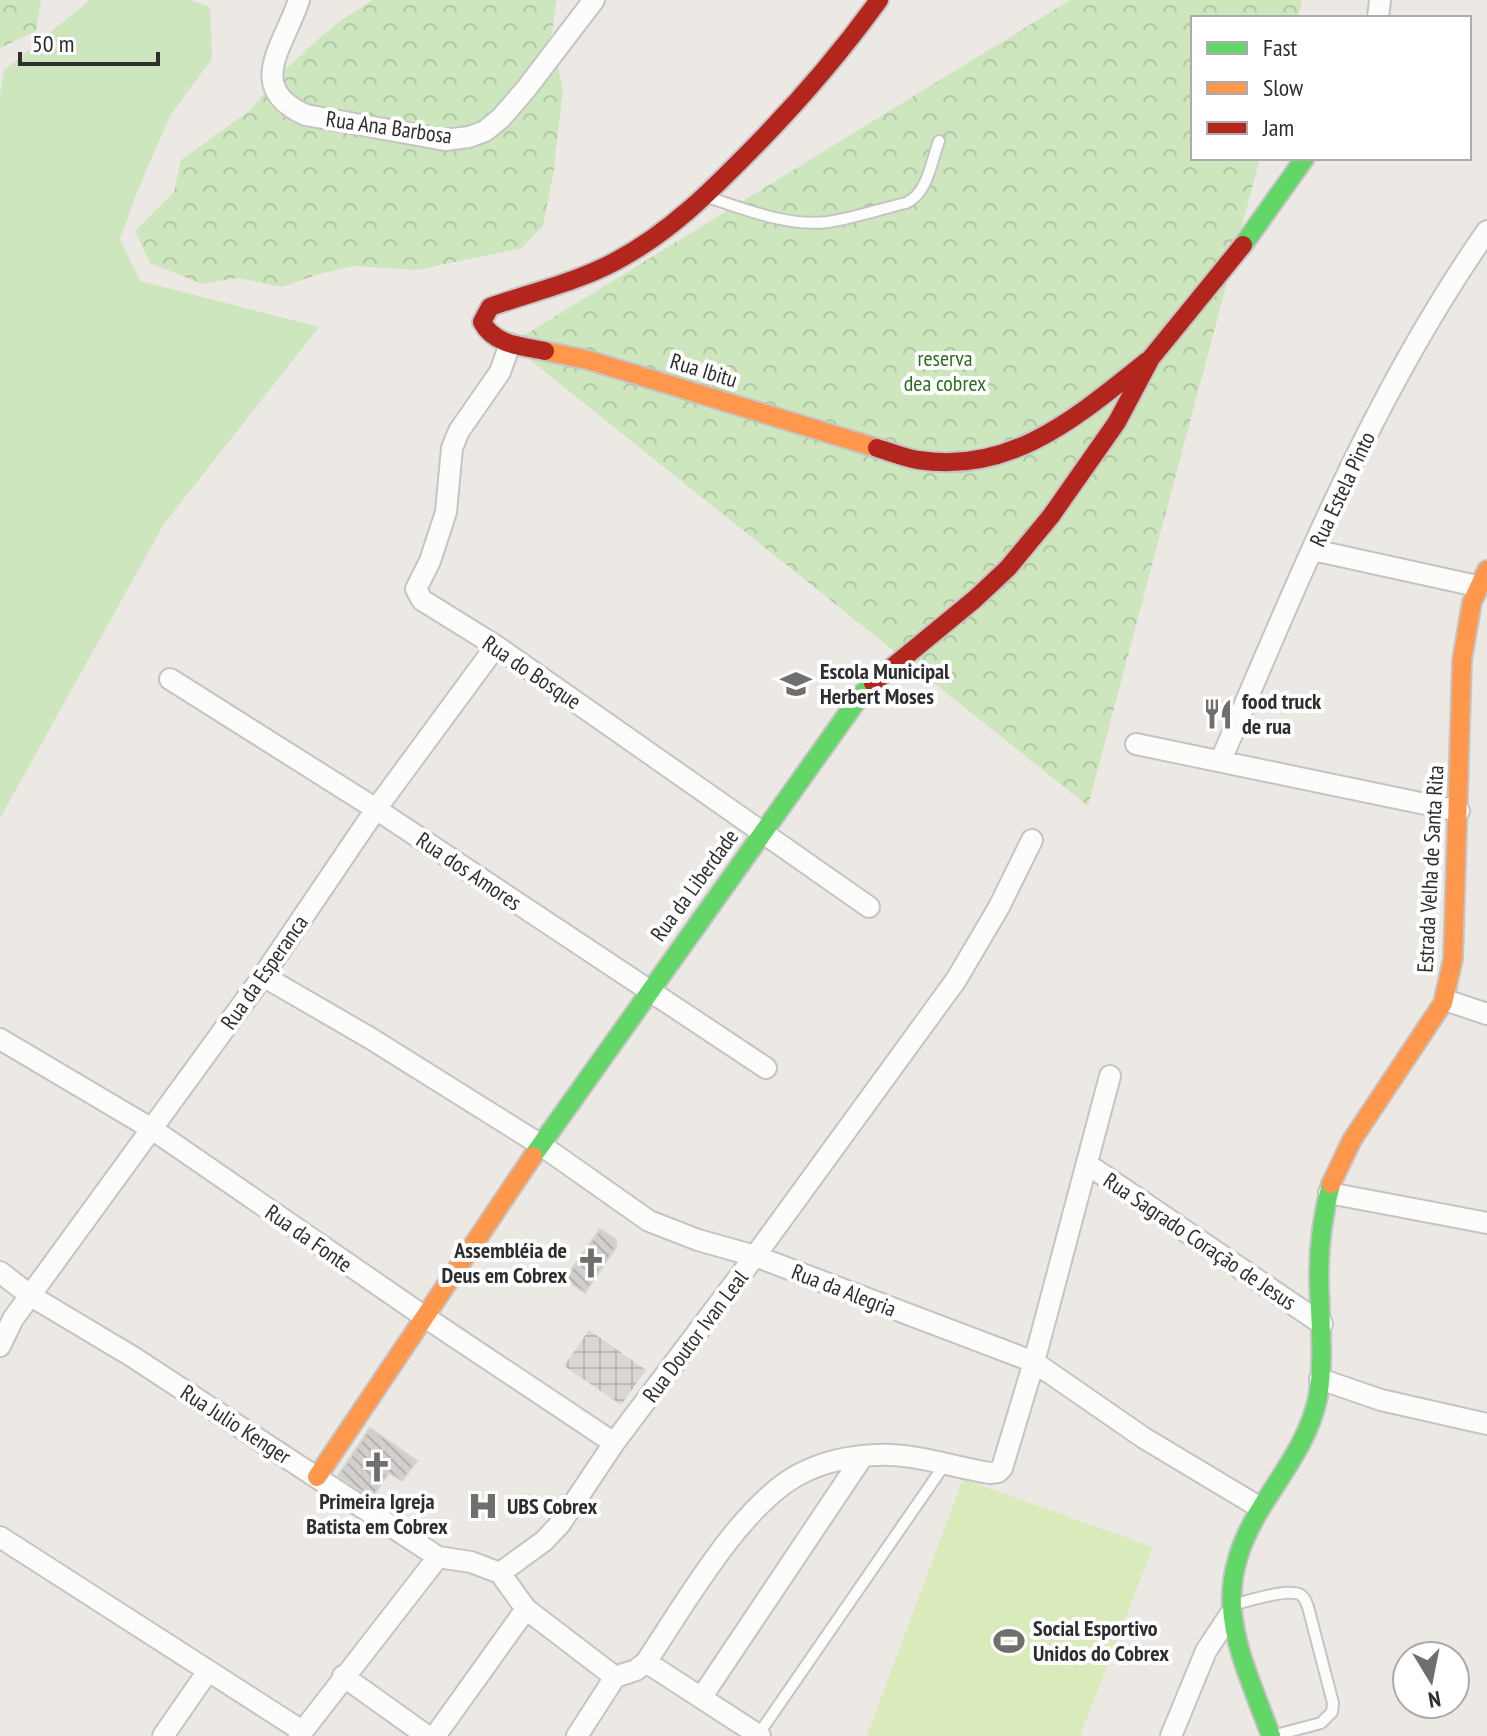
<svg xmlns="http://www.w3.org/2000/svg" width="1487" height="1736" viewBox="0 0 1487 1736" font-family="'PT Sans Narrow',sans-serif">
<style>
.grass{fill:#cee6be}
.forest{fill:url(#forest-crowns)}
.pitch{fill:#d9eabb}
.plaza{fill:url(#plaza-grid)}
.building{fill:url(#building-back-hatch);stroke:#d7d4d0;stroke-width:2}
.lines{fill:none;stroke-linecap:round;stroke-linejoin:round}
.lane-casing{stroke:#c5c4c5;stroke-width:14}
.street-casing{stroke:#c5c4c5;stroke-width:24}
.fast-casing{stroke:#c5c4c5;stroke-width:22}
.slow-casing{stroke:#c5c4c5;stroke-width:22}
.jam-casing{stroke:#c5c4c5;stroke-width:22}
.lane{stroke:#fcfcfb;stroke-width:10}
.street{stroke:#fcfcfb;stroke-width:20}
.fast{stroke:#63d668;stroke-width:18}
.slow{stroke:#ff974d;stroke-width:18}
.jam{stroke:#b3261e;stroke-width:18}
.labels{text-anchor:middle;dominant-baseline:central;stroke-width:8;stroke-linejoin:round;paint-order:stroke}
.street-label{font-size:22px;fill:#2e2e2e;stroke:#fff}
.park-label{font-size:22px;fill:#2c6e1b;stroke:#fff}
.poi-label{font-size:22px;font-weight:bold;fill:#2e2e2e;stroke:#fff;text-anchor:start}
</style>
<defs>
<pattern id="forest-crowns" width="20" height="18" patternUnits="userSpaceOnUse" patternTransform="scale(2)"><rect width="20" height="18" fill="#cee6be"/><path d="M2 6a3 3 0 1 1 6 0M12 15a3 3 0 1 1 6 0" fill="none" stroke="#b1c6a4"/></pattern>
<pattern id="plaza-grid" width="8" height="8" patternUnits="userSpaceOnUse" patternTransform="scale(2)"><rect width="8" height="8" fill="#dad6d2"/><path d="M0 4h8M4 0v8" fill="none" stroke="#bbb8b5"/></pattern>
<pattern id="building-back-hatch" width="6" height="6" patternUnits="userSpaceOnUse" patternTransform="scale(2)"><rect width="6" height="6" fill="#d1cecb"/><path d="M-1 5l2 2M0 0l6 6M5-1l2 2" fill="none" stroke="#b4b1af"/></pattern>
</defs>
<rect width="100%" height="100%" fill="#ece8e4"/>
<!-- grass -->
<path class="grass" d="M90 0H189L210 7 212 59 171 114 137 192 120 239 140 281 319 327 164 524 0 818V95L4 70Z"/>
<!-- forest -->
<path class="forest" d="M0 0H41L36 31 0 48Z
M373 0H557L551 38 563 89 554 169 543 226 522 248 417 270 354 266 319 274 282 287 237 278 202 284 150 263 135 231 174 192 181 160 249 111 286 69 316 41 343 19Z
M1070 0H1302L1298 18H1193V158H1260L1088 806 510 344Z"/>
<!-- pitch -->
<path class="pitch" d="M963 1479 1153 1547 1080 1736H867Z"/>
<!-- plaza -->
<path class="plaza" d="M589 1330 646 1370 621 1405 564 1366Z"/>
<!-- building -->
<path class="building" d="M600 1229 616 1240V1247L585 1293 565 1279Z
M370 1428 417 1461 402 1481 389 1473 372 1498 338 1476Z"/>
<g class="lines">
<!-- lane casing -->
<g class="lane-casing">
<path id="lane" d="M707 197C746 209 786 227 828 222 854 218 880 209 906 203 928 193 931 162 939 141
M1232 1605C1246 1602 1291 1586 1302 1596 1304 1597 1307 1604 1308 1607L1333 1703 1332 1712 1321 1723 1272 1736
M758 1735 945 1464"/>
</g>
<!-- street casing -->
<g class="street-casing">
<path id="street" d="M299 0C284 46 244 88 306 115L445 140 469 137 485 131 501 118 526 89 594 0
M1378 18 1380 0
M510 344 500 372 459 431 452 448 446 512 430 561 416 589 422 600 496 646 869 907
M1313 550 1477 586
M170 679 376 809 766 1068
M1136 744 1459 811
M1221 760C1299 578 1373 394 1487 231
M263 976 370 1038 541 1145 649 1221 698 1240 755 1256 1034 1362 1144 1438 1259 1507
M1445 1000 1487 1014
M0 1039 152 1129 422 1315 614 1443
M1087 1164 1322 1324
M1329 1193 1487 1223
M0 1272 31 1296 133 1357 438 1557 471 1562 500 1573 526 1609 615 1677
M0 1346 13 1319 263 976 376 809 496 646
M1320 1379 1381 1400 1487 1424
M0 1537 302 1731
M500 1573 544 1541 560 1524 614 1443 755 1256 956 980 999 907 1032 840
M646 1662 760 1736
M343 1676 427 1736
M615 1677 636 1670 646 1662C683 1607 741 1504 800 1474 823 1462 849 1456 876 1455 914 1453 952 1467 990 1473L998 1472 1002 1468 1034 1362 1110 1076
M701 1698 863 1456
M163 1736 208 1671
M299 1736 438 1557
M435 1736 526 1609
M577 1736 615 1677
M1171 1736 1206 1651 1231 1613"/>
</g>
<!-- fast casing -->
<g class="fast-casing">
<path id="fast" d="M1243 245 1305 158
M533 1156 861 695 873 683
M1271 1736C1236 1642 1206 1592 1266 1500 1287 1467 1310 1436 1318 1397 1325 1356 1319 1315 1319 1274 1319 1244 1323 1214 1331 1184"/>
</g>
<!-- slow casing -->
<g class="slow-casing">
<path id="slow" d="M545 351 588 360 877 448
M1331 1184 1352 1140 1443 1003 1453 959 1462 660 1472 602 1487 570
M317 1477 533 1156"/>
</g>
<!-- jam casing -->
<g class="jam-casing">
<path id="jam" d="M545 351C522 346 494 345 482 322L490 307C532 292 577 282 616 261 671 232 714 188 757 144 801 99 842 51 879 0
M877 448C890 452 905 458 918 460 1012 475 1079 415 1147 361
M873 683 975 599 1008 568 1051 516 1117 422 1151 358 1243 245"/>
</g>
<!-- lane -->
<use href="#lane" class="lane"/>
<!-- street -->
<use href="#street" class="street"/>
<!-- fast -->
<use href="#fast" class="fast"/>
<!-- slow -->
<use href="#slow" class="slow"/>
<!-- jam -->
<use href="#jam" class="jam"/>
</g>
<!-- icons -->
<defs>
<g id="school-bare" transform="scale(2.4)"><path d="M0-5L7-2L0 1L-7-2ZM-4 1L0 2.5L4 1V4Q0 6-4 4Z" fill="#706f6e" stroke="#fff" stroke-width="2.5" paint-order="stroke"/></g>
<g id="restaurant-bare" transform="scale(2.4)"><path d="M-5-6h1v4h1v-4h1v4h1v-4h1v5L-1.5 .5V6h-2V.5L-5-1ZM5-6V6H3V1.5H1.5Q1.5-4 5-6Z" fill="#706f6e" stroke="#fff" stroke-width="2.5" paint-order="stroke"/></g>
<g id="church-bare" transform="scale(2.4)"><path d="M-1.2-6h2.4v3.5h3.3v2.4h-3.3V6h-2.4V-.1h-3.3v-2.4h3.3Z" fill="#706f6e" stroke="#fff" stroke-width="2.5" paint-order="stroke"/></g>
<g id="hospital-bare" transform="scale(2.4)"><path d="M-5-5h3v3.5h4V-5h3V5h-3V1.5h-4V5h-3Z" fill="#706f6e" stroke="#fff" stroke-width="2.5" paint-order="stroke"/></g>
<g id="stadium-bare" transform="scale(2.4)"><path d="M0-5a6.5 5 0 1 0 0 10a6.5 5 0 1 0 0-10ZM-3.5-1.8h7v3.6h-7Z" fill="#706f6e" stroke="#fff" stroke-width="2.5" paint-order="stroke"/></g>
</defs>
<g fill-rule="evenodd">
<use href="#school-bare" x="796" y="684"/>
<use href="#restaurant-bare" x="1218" y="714"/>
<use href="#church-bare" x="591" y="1263"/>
<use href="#church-bare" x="377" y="1467"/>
<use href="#hospital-bare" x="483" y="1506"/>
<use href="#stadium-bare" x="1009" y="1641"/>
</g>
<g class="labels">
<!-- street labels -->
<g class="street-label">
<text transform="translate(389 127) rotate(8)">Rua Ana Barbosa</text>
<text transform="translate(704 370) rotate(17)">Rua Ibitu</text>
<text transform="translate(1342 489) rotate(-65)">Rua Estela Pinto</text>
<text transform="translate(532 672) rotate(34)">Rua do Bosque</text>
<text transform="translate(1430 869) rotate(-87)">Estrada Velha de Santa Rita</text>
<text transform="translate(469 871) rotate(34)">Rua dos Amores</text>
<text transform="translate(694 885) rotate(-54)">Rua da Liberdade</text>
<text transform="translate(264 972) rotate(-55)">Rua da Esperanca</text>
<text transform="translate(309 1238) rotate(35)">Rua da Fonte</text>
<text transform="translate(1200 1241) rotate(34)">Rua Sagrado Coração de Jesus</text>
<text transform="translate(844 1290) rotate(21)">Rua da Alegria</text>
<text transform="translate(695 1336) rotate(-53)">Rua Doutor Ivan Leal</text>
<text transform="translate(236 1424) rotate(33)">Rua Julio Kenger</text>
</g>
<!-- park labels -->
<g class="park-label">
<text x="945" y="358">reserva<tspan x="945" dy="25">dea cobrex</tspan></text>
</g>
<!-- poi labels -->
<g class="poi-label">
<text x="820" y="671">Escola Municipal<tspan x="820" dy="25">Herbert Moses</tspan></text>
<text x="1242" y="701">food truck<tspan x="1242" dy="25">de rua</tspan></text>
<text x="567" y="1250" text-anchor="end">Assembléia de<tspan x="567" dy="25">Deus em Cobrex</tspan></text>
<text x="377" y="1501" text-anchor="middle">Primeira Igreja<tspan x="377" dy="25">Batista em Cobrex</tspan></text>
<text x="507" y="1506">UBS Cobrex</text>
<text x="1033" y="1628">Social Esportivo<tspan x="1033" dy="25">Unidos do Cobrex</tspan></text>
</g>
</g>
<!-- legend -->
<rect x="1191" y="16" width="280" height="144" fill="#ffffff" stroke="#ababab" stroke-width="2"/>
<rect x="1207" y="42" width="40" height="12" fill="#63d668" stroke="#ababab" stroke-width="2"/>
<text x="1263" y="56" font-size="24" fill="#2e2e2e">Fast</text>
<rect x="1207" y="82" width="40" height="12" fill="#ff974d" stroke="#ababab" stroke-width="2"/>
<text x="1263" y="96" font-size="24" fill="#2e2e2e">Slow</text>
<rect x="1207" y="122" width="40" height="12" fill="#b3261e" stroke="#ababab" stroke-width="2"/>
<text x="1263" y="136" font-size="24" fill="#2e2e2e">Jam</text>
<!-- north arrow -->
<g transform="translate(1431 1680) rotate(170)"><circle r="38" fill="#ffffff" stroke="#ababab" stroke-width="2"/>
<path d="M0-6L14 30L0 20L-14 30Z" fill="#706f6e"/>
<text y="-12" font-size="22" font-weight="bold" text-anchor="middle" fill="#2e2e2e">N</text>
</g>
<!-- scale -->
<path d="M20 52v12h138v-12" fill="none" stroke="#2e2e2e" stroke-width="4"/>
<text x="32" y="52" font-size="24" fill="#2e2e2e" stroke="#ffffff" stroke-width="6" paint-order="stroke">50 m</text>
</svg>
